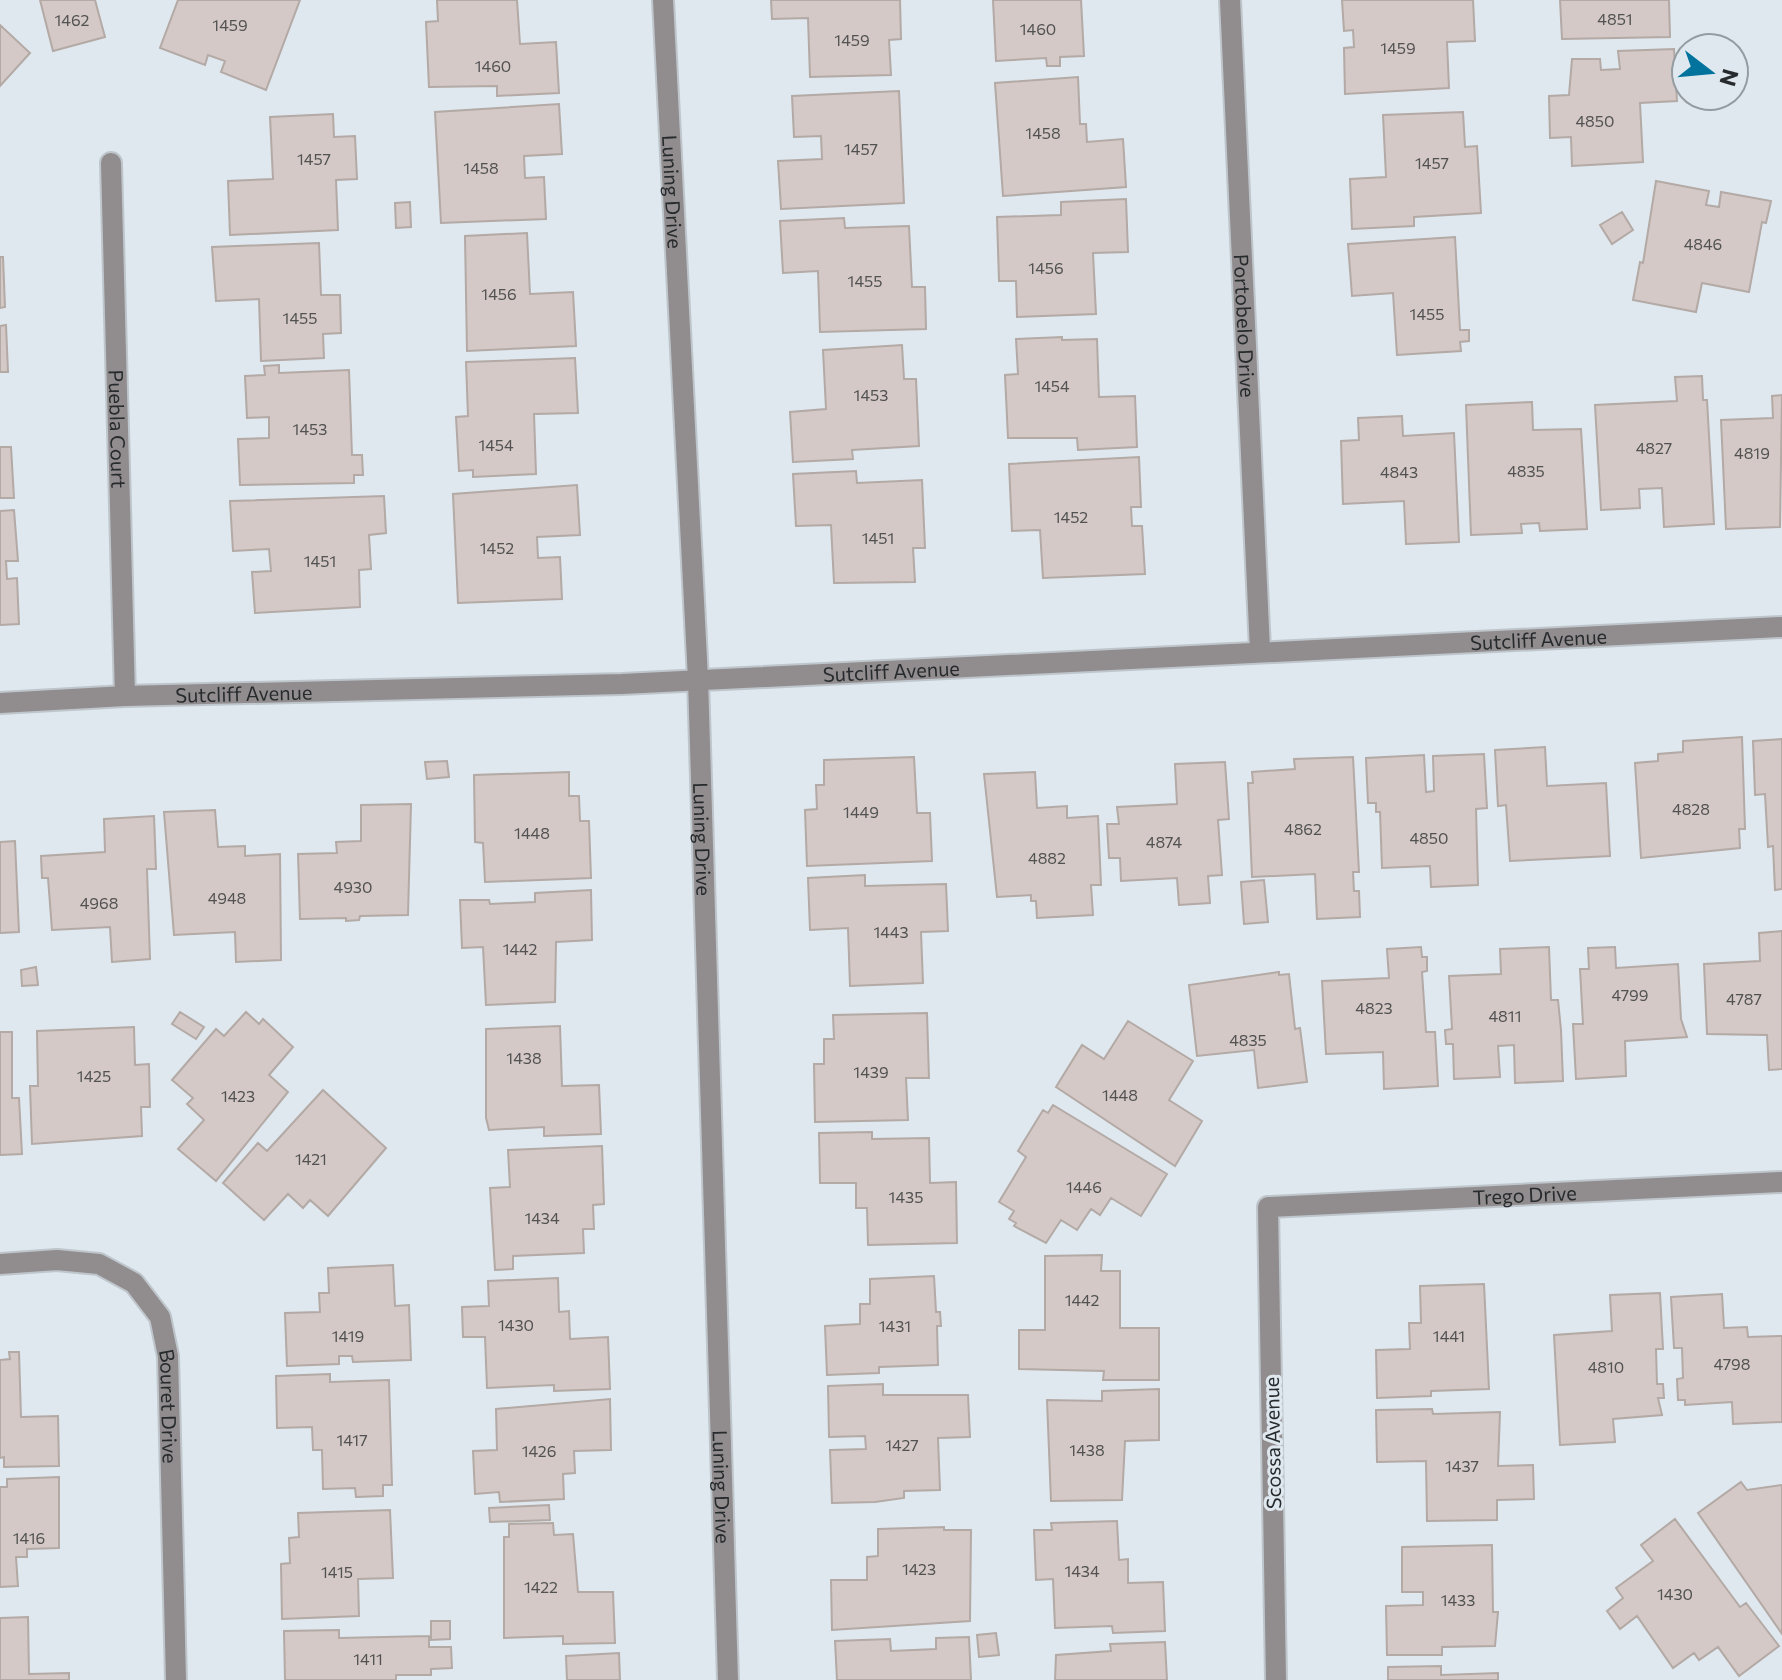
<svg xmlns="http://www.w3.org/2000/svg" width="1782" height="1680" viewBox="0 0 1782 1680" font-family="Commissioner,sans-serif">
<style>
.building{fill:#d4c9c6;stroke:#b3a9a5;stroke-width:2}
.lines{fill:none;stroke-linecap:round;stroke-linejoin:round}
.minor-casing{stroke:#bec6cc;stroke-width:24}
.minor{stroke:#918c8d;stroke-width:20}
.labels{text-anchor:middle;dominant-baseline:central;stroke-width:6;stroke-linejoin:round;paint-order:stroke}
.number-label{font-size:16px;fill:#525253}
.street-label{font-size:20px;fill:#272b2d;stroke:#dfe8ef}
</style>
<rect width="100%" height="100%" fill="#dfe8ef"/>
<!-- building -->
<path class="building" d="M40 0H95L105 37 53 51Z
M178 0H300L266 90 221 72 225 61 208 55 205 65 160 48Z
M437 0H517L520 44 556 42 559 93 497 96V86L429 87 426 22 438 21Z
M771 0H900L901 39 889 40 891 75 810 77 808 18 772 19Z
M993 0H1081L1084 56 1060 57V66H1047L1046 58 996 61Z
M1342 0H1473L1475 41 1447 42 1449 88 1345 94 1344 48 1354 47 1353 30 1344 31Z
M1560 0H1669L1670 37 1562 39Z
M0 25 30 53 0 86Z
M1674 49 1677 101 1640 103 1643 162 1572 166 1571 137 1550 138 1549 96 1569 95 1572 59H1600L1601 70 1620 69 1618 51Z
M1078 77 1080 124H1086L1087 142 1123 139 1126 187 1003 196 995 83Z
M899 91 904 203 781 209 778 161 822 159 821 136 794 137 792 96Z
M559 104 562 154 524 156 525 178 544 177 546 219 441 223 435 112Z
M1463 112 1465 147 1477 146 1481 213 1414 217V226L1352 229 1350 179 1386 177 1383 115Z
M333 114 334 137 355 136 357 179 336 180 338 230 230 235 228 181 273 179 270 117Z
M1656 181 1709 191 1706 205 1719 207 1721 192 1771 201 1766 223 1762 222 1749 292 1702 283 1696 312 1633 300 1640 262 1643 263Z
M1126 199 1128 252 1093 253 1096 314 1017 317 1016 281H999L997 217 1061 215V202Z
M410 202 411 227 396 228 395 203Z
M1622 212 1633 230 1612 244 1600 225Z
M844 218 845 228 909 226 912 287H925L926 329 820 332 818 271 783 273 780 221Z
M527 233 530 294 573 292 576 346 467 351 465 236Z
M1455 237 1460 330H1469V341L1460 342 1461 351 1397 355 1393 293 1352 296 1348 244Z
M319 243 321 295H340L341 333 323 334 324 358 261 361 259 299 216 301 212 247Z
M0 257H3L5 307 0 308Z
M6 325 8 372H0V326Z
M1062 337V340L1097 339 1099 397 1135 396 1137 447 1078 450 1077 438H1008L1005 375 1018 374 1016 339Z
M902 345 904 379H916L919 446 852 450 853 459 793 462 790 412 826 409 823 350Z
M575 358 578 413 534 414 536 474 473 477V470L459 471 456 417 468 416 466 362Z
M279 365V373L349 370 352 455H362L363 475H354V483L240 485 238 439 269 438V417L247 418 245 376 265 375 264 366Z
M1702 376 1703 400H1707L1714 524 1664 527 1662 488 1639 489 1640 508 1601 510 1595 405 1677 401 1675 377Z
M1782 395 1780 527 1726 529 1721 420 1773 418 1772 396Z
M1532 402 1533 430 1581 429 1587 529 1540 531 1539 523 1521 524 1522 533 1471 535 1466 405Z
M1402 416 1403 436 1454 433 1459 542 1406 544 1404 501 1343 504 1341 441 1359 440 1358 418Z
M0 447H11L14 498H0Z
M1139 457 1141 507H1131L1132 526H1142L1145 574 1043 578 1040 530 1012 531 1009 464Z
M856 471 857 483 922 480 925 548H913L915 582 834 583 831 525 796 526 793 474Z
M577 485 580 535 537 537 538 558 560 557 562 599 458 603 453 494Z
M384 496 386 533 369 535 371 569 359 570 360 607 255 613 252 572 271 571 269 549 233 551 230 501Z
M14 510 18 561H6L7 579 17 578 19 624 0 625V511Z
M1742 737 1745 829H1739L1740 848 1641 858 1635 763 1658 761V754L1683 752V741Z
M1782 739V889L1775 890 1773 846 1768 847 1765 794 1755 795 1753 741Z
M1545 747 1547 786 1606 783 1610 856 1510 861 1506 805 1498 806 1495 750Z
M1484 754 1487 808 1476 809 1478 885 1431 887 1430 866 1382 868 1380 812H1376V803H1368L1366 758 1424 755 1426 792 1434 791 1433 756Z
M914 757 917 813H930L932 861 807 866 805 810 817 809 816 785H824V760Z
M1353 757 1359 872H1353L1354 891H1359L1360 917 1317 919 1315 874 1252 877 1248 783H1253L1252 772 1295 769 1294 759Z
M447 761 449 777 427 779 425 762Z
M1225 762 1229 819 1218 820 1222 875 1208 876 1210 903 1179 905 1177 878 1121 881 1120 858H1109L1107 824H1119L1117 807 1177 804 1175 764Z
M569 772V796H579L580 821H589L591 878 485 882 483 843 475 842 474 775Z
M1035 772 1037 808 1067 806V818L1098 816 1101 885H1091L1093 915 1037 918 1036 901H1031V895L997 897 984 774Z
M411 804 408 915 360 916 359 920 346 921V918L300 919 298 854 337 853 336 842 361 841V805Z
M215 810 218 847 245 846V856L280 854 281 960 236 962 235 932 174 935 164 812Z
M154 816 156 869H147L150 959 112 962 110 927 52 930 48 878H42L41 856 105 852 104 819Z
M15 841 19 932 0 933V842Z
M865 875V886L946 884 948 931 921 932 923 983 850 986 848 928 810 930 808 878Z
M1264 880 1268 922 1244 924 1241 882Z
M591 890 592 940 556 942 555 1002 486 1005 483 947 462 948 460 900H489L490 904 535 902V893Z
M1782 931V1069L1769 1070 1767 1035 1707 1034 1704 964 1760 961 1759 933Z
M1421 947 1422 957H1427V971L1422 972 1426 1032H1435L1438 1086 1384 1089 1383 1052 1326 1054 1322 981 1389 978 1387 949Z
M1549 947 1551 1000H1558L1561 1030 1563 1081 1515 1083 1514 1045 1498 1046 1500 1077 1454 1079 1453 1044H1446L1445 1030 1452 1029 1449 976 1501 974 1500 949Z
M1615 947 1616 968 1678 964 1681 1019 1687 1037 1625 1041 1626 1076 1576 1079 1573 1024H1583L1580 969H1589L1588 948Z
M36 967 38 985 22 986 21 970Z
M1279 972V975L1289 974 1295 1029 1300 1028 1307 1082 1258 1088 1254 1050 1197 1056 1189 985Z
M180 1012 204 1027 196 1039 172 1024Z
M246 1012 259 1024 263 1019 293 1047 269 1075 288 1092 216 1181 178 1149 204 1120 187 1104 193 1098 172 1080 216 1029 224 1036Z
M927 1013 929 1078H906L908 1120 815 1122 814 1064H824V1039H834L833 1015Z
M1128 1021 1193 1061 1169 1100 1202 1121 1175 1166 1056 1087 1082 1045 1104 1059Z
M560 1026 562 1086 599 1085 601 1134 544 1136V1127L489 1130 486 1118V1029Z
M134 1027 135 1065 149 1064 150 1107H141L142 1136 32 1144 30 1086H38L37 1031Z
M0 1032H12V1098H19L22 1154 0 1155Z
M323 1090 386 1148 328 1216 310 1200 303 1208 288 1194 264 1220 223 1183 258 1143 267 1151Z
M1053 1105 1167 1174 1141 1216 1111 1198 1100 1215 1091 1209 1077 1230 1061 1220 1046 1243 1014 1226 1016 1223 1009 1219 1014 1211 999 1202 1026 1157 1018 1151 1043 1110 1048 1113Z
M872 1132V1139L929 1138 930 1183 956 1182 957 1243 868 1245 867 1208H856V1183H820L819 1133Z
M602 1146 604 1204 593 1205 594 1229H583L584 1253 513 1256V1269L495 1270 490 1188 510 1187 508 1150Z
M1102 1255 1101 1271H1120V1328H1159V1380H1103L1104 1371 1019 1369V1330H1045V1256Z
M393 1265 395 1306 409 1305 411 1360 353 1362 352 1356H339V1364L287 1366 285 1313 320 1312 319 1293H329L328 1268Z
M934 1276 936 1312H940L941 1326H937L938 1365 879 1367V1373L827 1375 825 1326 860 1324V1304H870V1279Z
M558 1278 559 1312 569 1311 570 1339 608 1337 610 1389 554 1391V1385L487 1388 485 1337H463L462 1307 489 1306 488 1281Z
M1484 1284 1489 1389 1431 1391V1396L1377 1398 1376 1350 1410 1349 1409 1323H1421L1420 1286Z
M1660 1293 1663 1349H1656L1657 1384H1663L1664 1398H1658L1662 1415 1613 1419 1615 1442 1560 1445 1554 1335 1612 1331 1610 1295Z
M1722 1294 1724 1328 1747 1327 1748 1337 1782 1336V1422L1733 1424 1732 1402 1685 1405V1400H1678L1677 1379 1683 1378 1682 1348H1674L1671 1297Z
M9 1352H19L21 1417 58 1416 59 1466 4 1467V1457L0 1458V1360L10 1359Z
M330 1374V1382L389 1380 392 1485H383V1496L356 1497 355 1488 323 1489 322 1450H313L312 1427 277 1428 276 1376Z
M883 1384V1395H968L970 1437 938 1438 940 1490 904 1491V1498L875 1502 832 1503 830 1450 866 1449 865 1436 829 1437 828 1386Z
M1159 1389V1440L1125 1441 1122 1500 1051 1501 1047 1400 1102 1401V1391Z
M610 1399 611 1450 574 1451 575 1473 563 1474 564 1499 500 1502 499 1492 475 1494 473 1451 497 1450 496 1409Z
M1432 1409 1433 1414 1500 1412 1498 1466 1533 1465 1534 1499 1497 1500V1520L1427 1521 1426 1461 1377 1462 1376 1410Z
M59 1477V1548L27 1549V1557H16L18 1586 0 1587V1487H7V1479Z
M1741 1482 1747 1490 1782 1485V1634L1698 1513Z
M549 1505 550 1520 490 1522 489 1508Z
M390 1510 393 1578 358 1579 359 1616 282 1619 281 1564 290 1563 289 1538 299 1537 298 1513Z
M1675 1519 1740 1607 1746 1603 1779 1646 1739 1676 1718 1647 1699 1660 1694 1653 1673 1668 1637 1616 1620 1629 1607 1611 1623 1598 1616 1588 1653 1561 1641 1545Z
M1117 1521 1119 1560 1128 1559V1583L1163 1582 1165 1631 1113 1633 1112 1626 1055 1628 1053 1579 1036 1580 1034 1530H1052L1051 1523Z
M553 1523 554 1535 573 1534 578 1592H613L615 1643 563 1644V1636L504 1638V1537H509V1524Z
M944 1527V1530H971L970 1621 832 1630 831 1580H867V1557L878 1556V1529Z
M1492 1545 1493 1612H1498L1495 1646 1442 1647V1655H1387L1386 1606 1423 1605V1592H1402V1547Z
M28 1617 29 1674 69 1673V1680H0V1618Z
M431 1621H450V1639L431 1640Z
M339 1630V1638L429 1636V1647H451L452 1668 431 1669V1675H396V1680H285L284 1631Z
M996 1633 999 1655 979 1657 977 1635Z
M969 1637 971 1680H837L835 1641 890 1639 891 1651 936 1649V1638Z
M1165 1642 1167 1680H1055L1056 1655 1111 1651 1110 1644Z
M619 1653 620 1680H567L566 1656Z
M1441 1666V1675L1498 1673V1680H1388V1667Z"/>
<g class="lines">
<!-- minor casing -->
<g class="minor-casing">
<g id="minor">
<path id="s1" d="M663 0 698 679 728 1680"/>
<path id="s2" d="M1230 0 1260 650"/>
<path id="s3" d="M111 163 125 696"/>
<path id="s4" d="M0 703 125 696 622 684 1782 627"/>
<path id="s5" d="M0 1264 57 1260 99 1264 134 1283 160 1317 168 1356 176 1680"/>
<path id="s6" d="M1276 1680 1268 1207 1782 1182"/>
</g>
</g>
<!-- minor -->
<use href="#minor" class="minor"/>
</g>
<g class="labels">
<!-- number labels -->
<g class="number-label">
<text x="1615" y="18">4851</text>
<text x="72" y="19">1462</text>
<text x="230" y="24">1459</text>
<text x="1038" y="28">1460</text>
<text x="852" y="39">1459</text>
<text x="1398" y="47">1459</text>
<text x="493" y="65">1460</text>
<text x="1595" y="120">4850</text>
<text x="1043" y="132">1458</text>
<text x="861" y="148">1457</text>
<text x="314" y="158">1457</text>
<text x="1432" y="162">1457</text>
<text x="481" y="167">1458</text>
<text x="1703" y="243">4846</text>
<text x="1046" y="267">1456</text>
<text x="865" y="280">1455</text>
<text x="499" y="293">1456</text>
<text x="1427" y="313">1455</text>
<text x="300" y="317">1455</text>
<text x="1052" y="385">1454</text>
<text x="871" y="394">1453</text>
<text x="310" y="428">1453</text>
<text x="496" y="444">1454</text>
<text x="1654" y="447">4827</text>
<text x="1752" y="452">4819</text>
<text x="1526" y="470">4835</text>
<text x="1399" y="471">4843</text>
<text x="1071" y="516">1452</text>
<text x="878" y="537">1451</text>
<text x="497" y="547">1452</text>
<text x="320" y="560">1451</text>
<text x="1691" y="808">4828</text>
<text x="861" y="811">1449</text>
<text x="1303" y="828">4862</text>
<text x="532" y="832">1448</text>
<text x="1429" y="837">4850</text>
<text x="1164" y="841">4874</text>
<text x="1047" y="857">4882</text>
<text x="353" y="886">4930</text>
<text x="227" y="897">4948</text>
<text x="99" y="902">4968</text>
<text x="891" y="931">1443</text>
<text x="520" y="948">1442</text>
<text x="1630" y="994">4799</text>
<text x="1744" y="998">4787</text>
<text x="1374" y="1007">4823</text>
<text x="1505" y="1015">4811</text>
<text x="1248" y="1039">4835</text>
<text x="524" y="1057">1438</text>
<text x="871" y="1071">1439</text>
<text x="94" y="1075">1425</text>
<text x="1120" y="1094">1448</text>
<text x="238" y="1095">1423</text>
<text x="311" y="1158">1421</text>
<text x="1084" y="1186">1446</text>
<text x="906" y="1196">1435</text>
<text x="542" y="1217">1434</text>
<text x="1082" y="1299">1442</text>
<text x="516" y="1324">1430</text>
<text x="895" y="1325">1431</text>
<text x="348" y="1335">1419</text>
<text x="1449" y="1335">1441</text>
<text x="1732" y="1363">4798</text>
<text x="1606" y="1366">4810</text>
<text x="352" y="1439">1417</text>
<text x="902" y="1444">1427</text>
<text x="1087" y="1449">1438</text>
<text x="539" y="1450">1426</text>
<text x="1462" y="1465">1437</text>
<text x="29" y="1537">1416</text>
<text x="919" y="1568">1423</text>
<text x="1082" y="1570">1434</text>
<text x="337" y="1571">1415</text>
<text x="541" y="1586">1422</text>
<text x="1675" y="1593">1430</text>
<text x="1458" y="1599">1433</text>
<text x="368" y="1658">1411</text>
</g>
<!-- street labels -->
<g class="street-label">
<text stroke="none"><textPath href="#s1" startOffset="192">Luning Drive</textPath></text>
<text stroke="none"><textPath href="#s2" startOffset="326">Portobelo Drive</textPath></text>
<text stroke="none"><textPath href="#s3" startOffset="266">Puebla Court</textPath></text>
<text stroke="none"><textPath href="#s4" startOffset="1540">Sutcliff Avenue</textPath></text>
<text stroke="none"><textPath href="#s4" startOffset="892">Sutcliff Avenue</textPath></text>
<text stroke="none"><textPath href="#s4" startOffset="244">Sutcliff Avenue</textPath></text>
<text stroke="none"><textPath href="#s1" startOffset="840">Luning Drive</textPath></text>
<text stroke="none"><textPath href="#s6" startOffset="730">Trego Drive</textPath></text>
<text stroke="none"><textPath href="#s5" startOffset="272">Bouret Drive</textPath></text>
<text transform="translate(1272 1443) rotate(-91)">Scossa Avenue</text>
<text stroke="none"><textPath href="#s1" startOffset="1488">Luning Drive</textPath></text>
</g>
</g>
<!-- north arrow -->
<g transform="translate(1710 72) rotate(106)"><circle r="38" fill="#dfe8ef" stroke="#959ca1" stroke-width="2"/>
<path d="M0-6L14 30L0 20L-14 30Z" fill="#01739d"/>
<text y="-12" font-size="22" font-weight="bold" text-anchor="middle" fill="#272b2d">N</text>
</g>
</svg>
